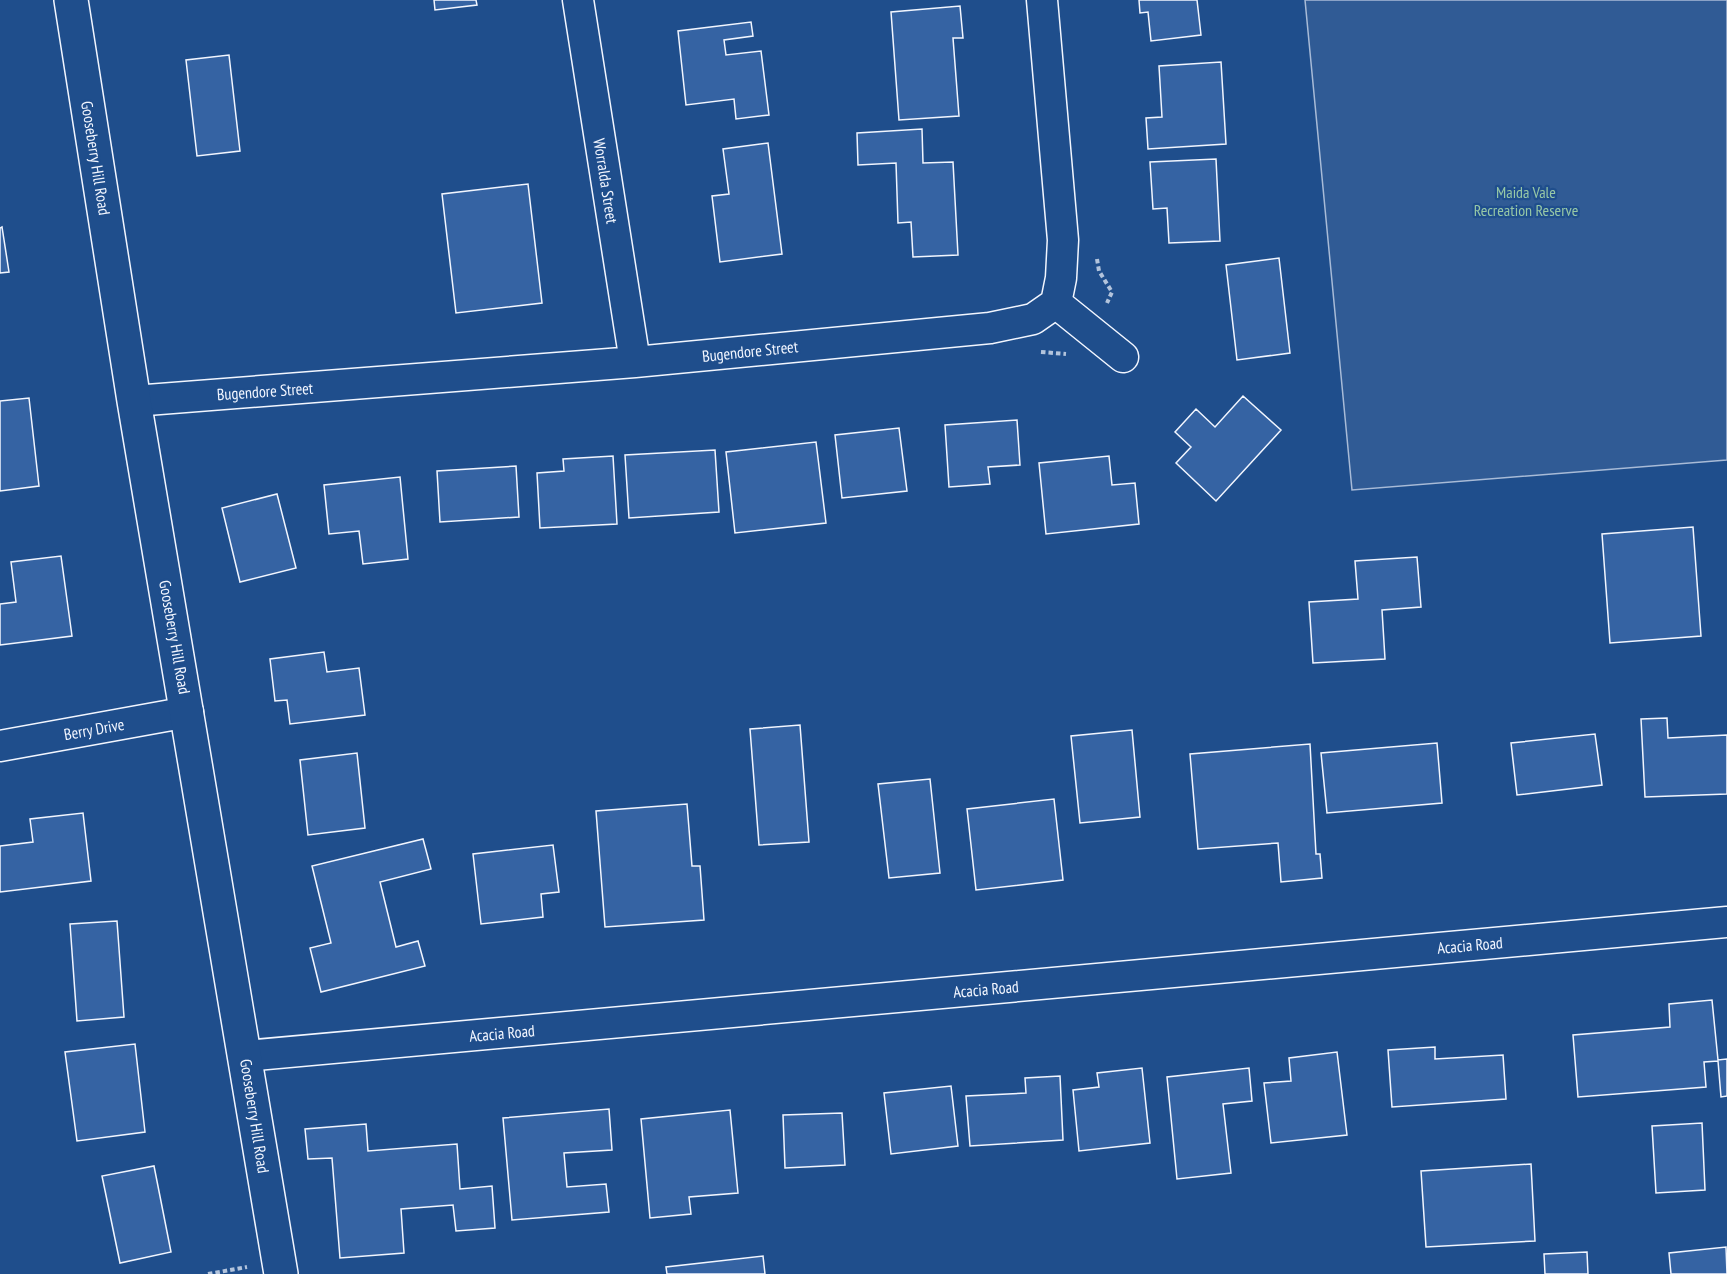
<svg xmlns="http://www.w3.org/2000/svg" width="1727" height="1274" viewBox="0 0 1727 1274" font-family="'PT Sans Narrow',sans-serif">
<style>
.built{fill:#305b95;stroke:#a8bbd7;stroke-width:1.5}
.building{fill:#3563a3;stroke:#f2f6ff;stroke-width:1.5}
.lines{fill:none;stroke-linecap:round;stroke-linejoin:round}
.street-casing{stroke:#f2f6ff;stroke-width:33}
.secondary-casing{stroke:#f2f6ff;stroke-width:36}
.path{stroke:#b3c4dc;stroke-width:4;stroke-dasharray:4.5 3;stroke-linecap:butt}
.street{stroke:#1f4e8c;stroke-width:30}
.secondary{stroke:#1f4e8c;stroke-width:33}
.labels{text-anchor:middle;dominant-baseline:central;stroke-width:4.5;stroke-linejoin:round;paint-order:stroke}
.street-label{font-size:16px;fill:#f2f6ff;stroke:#1f4e8c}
.park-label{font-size:16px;fill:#97c8a6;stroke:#1f4e8c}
</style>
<rect width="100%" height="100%" fill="#1f4e8c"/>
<!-- built -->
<path class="built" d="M1305 0H1727V460L1352 490Z"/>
<!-- building -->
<path class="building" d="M434 0H476L477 5 435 10Z
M1139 0H1197L1201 35 1151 41 1148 12 1140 13Z
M960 6 963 38H953L959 116 899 120 891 12Z
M751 22 753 36 724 40 726 55 761 51 769 115 736 119 734 99 686 105 678 31Z
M229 55 240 151 197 156 186 60Z
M1221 62 1226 144 1148 149 1146 118 1162 117 1159 66Z
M922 129 923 163 953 162 958 255 913 257 911 222 898 223 896 163 858 165 857 133Z
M768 143 782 254 720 262 712 196 729 194 723 149Z
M1216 159 1220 241 1169 243 1167 208 1153 209 1150 162Z
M528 184 542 303 456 313 442 194Z
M2 227 9 272 0 273V228Z
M1279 258 1290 353 1237 360 1226 265Z
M1243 396 1281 430 1216 501 1176 463 1191 447 1175 432 1196 409 1215 427Z
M29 398 39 486 0 491V401Z
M1017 420 1020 465 988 467 990 484 949 487 945 425Z
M899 428 907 491 842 498 835 435Z
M816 442 826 523 735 533 726 452Z
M715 450 719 512 629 518 625 455Z
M613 456 617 524 540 528 537 473 564 471 563 459Z
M1109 456 1112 485 1135 483 1139 524 1046 534 1039 463Z
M516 466 519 517 440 522 437 471Z
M400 477 408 559 363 564 359 531 329 534 324 485Z
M277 494 296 568 240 582 222 508Z
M1693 527 1701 636 1610 643 1602 534Z
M61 556 72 636 0 645V604L16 602 11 562Z
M1417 557 1421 607 1382 610 1385 659 1313 663 1309 602 1358 599 1355 561Z
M324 652 327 672 359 668 365 715 290 724 287 700 275 701 270 659Z
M1667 718 1668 738 1727 735V794L1645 797 1641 719Z
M800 725 809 842 759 845 750 729Z
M1132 730 1140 817 1080 823 1071 736Z
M1595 734 1602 785 1517 795 1511 743Z
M1437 743 1442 803 1327 813 1321 753Z
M1310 744 1316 854H1320L1322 878 1281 882 1278 843 1198 849 1190 754Z
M357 753 365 828 308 835 300 760Z
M930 779 940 873 889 878 878 784Z
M1054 799 1063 880 976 890 967 809Z
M687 804 692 866H700L704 920 605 927 596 811Z
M83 813 91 881 0 892V846L33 842 30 819Z
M423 839 431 869 380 882 396 947 418 941 425 966 321 992 310 948 331 943 312 866Z
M553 845 559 892 541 894 543 917 481 924 473 854Z
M117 921 124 1017 77 1021 70 924Z
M1712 1000 1718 1060 1727 1059V1096L1721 1097 1718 1061 1704 1062 1706 1087 1578 1097 1573 1035 1670 1027 1669 1004Z
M135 1044 145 1132 77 1141 65 1052Z
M1435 1047V1059L1503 1055 1506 1099 1392 1107 1388 1050Z
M1337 1052 1347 1135 1271 1143 1264 1083 1291 1081 1289 1058Z
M1142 1068 1150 1143 1079 1151 1073 1090 1099 1087 1097 1073Z
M1249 1068 1252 1101 1223 1104 1231 1173 1177 1179 1167 1077Z
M1060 1076 1063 1140 970 1146 966 1096 1026 1093 1025 1078Z
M951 1086 958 1146 891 1154 884 1093Z
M609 1109 612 1150 564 1153 567 1187 606 1184 609 1212 512 1220 503 1118Z
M730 1110 738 1193 689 1197 691 1214 650 1218 641 1119Z
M842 1113 845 1165 785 1168 783 1115Z
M1702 1123 1705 1190 1656 1193 1652 1126Z
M366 1124 368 1151 457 1144 460 1189 492 1186 495 1228 456 1231 453 1205 401 1209 404 1253 340 1258 332 1158 308 1159 305 1129Z
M1531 1164 1535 1241 1426 1247 1421 1171Z
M154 1166 171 1252 120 1263 102 1176Z
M1726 1247 1727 1274H1671L1669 1253Z
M1587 1252 1588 1274H1545L1544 1254Z
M763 1256 765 1274H667L666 1267Z"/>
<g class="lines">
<!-- street casing -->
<g class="street-casing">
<path id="street" d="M578 0 635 362
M1056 303 1123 357
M134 401 635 362 990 328 1033 319 1056 303 1061 278 1063 240 1042 0
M0 746 188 712
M245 1056 1727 922"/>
</g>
<!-- secondary casing -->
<g class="secondary-casing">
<path id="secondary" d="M71 0 134 401 281 1274"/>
</g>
<!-- path -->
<path class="path" d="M1097 259 1099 271 1112 292 1107 303
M1041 352 1066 354
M208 1274 247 1267"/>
<!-- street -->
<use href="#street" class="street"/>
<!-- secondary -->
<use href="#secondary" class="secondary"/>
</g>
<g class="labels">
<!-- street labels -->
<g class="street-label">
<text transform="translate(96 158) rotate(81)">Gooseberry Hill Road</text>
<text transform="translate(606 181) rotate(81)">Worralda Street</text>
<text transform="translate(750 351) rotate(-6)">Bugendore Street</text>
<text transform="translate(265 391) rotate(-4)">Bugendore Street</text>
<text transform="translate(175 637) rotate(80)">Gooseberry Hill Road</text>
<text transform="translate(94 729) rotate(-10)">Berry Drive</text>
<text transform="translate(1470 945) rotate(-5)">Acacia Road</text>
<text transform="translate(986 989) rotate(-5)">Acacia Road</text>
<text transform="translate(502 1033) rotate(-5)">Acacia Road</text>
<text transform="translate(255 1116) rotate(81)">Gooseberry Hill Road</text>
</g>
<!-- park labels -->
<g class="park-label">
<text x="1526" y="192">Maida Vale<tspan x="1526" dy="18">Recreation Reserve</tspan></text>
</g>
</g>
</svg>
